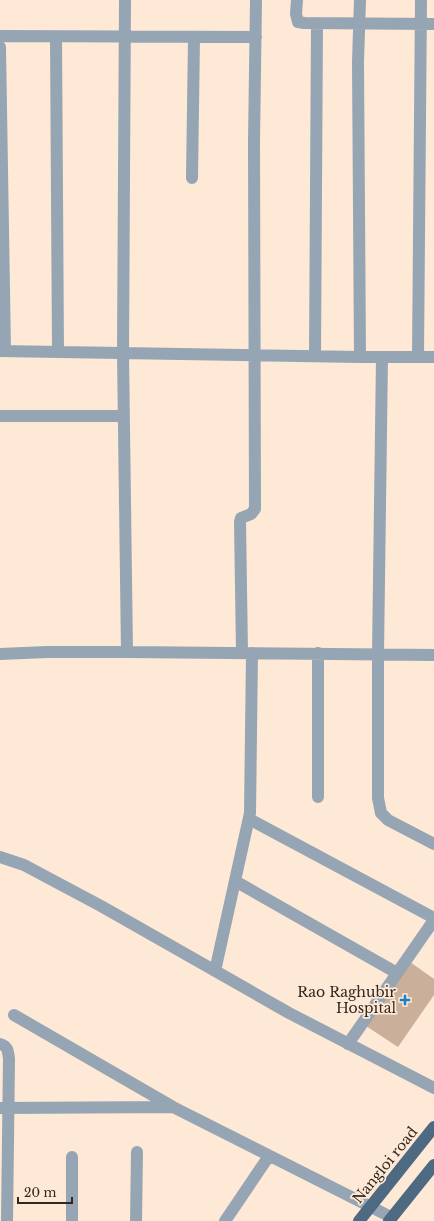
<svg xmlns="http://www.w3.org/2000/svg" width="434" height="1221" viewBox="0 0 434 1221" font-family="'Libre Baskerville',serif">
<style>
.building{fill:#cab09b}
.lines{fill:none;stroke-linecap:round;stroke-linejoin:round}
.street{stroke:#95a5b3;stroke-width:12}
.primary{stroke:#4e6982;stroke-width:12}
.poi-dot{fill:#187fca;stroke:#fee8d6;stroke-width:1.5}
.labels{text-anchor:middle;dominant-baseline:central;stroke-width:3.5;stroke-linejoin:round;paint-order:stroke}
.poi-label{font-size:14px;fill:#31271f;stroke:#fee8d6;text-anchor:end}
.street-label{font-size:14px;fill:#31271f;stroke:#fee8d6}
</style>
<rect width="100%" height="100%" fill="#fee8d6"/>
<!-- building -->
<path class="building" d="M410 962 434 979V995L398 1047 366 1026Z"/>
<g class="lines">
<!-- street -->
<path class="street" d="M125 0 123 353 127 652
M297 0 296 14 298 22 304 23 434 24
M0 36 256 37
M56 37 58 352
M0 47 5 351
M192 178 194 38
M0 351 360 357H434
M315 356 317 23
M360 357 358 62 360 0
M382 357 378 654V798L381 813 388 820 434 844
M418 357 421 0
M0 416H123
M242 653 240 522 241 518 251 514 255 509 254 142 256 0
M0 654 47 652H127L434 655
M318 797V653
M249 819 434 918
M0 857 24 865 101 906 289 1013 434 1088
M235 881 397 973
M215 971 250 813 252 653
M14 1015 173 1107 391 1217
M0 1044C8 1046 8 1051 9 1059L7 1221
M348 1044 434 920
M0 1108 173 1107
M72 1221V1157
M136 1221 137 1152
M225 1221 269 1156"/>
<!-- primary -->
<path class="primary" d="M359 1221 434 1127
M389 1221 434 1165"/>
</g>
<!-- markers -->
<path class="poi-dot" d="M403 994h4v4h4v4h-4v4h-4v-4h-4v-4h4z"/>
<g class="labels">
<!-- poi labels -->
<g class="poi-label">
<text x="396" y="992">Rao Raghubir<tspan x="396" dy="16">Hospital</tspan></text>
</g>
<!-- street labels -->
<g class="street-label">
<text transform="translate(385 1165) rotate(-51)">Nangloi road</text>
</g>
</g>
<!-- scale -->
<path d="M18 1197v6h54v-6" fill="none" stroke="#31271f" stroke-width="2"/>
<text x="24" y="1197" font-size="12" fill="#31271f" stroke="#fee8d6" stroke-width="3" paint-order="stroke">20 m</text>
</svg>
